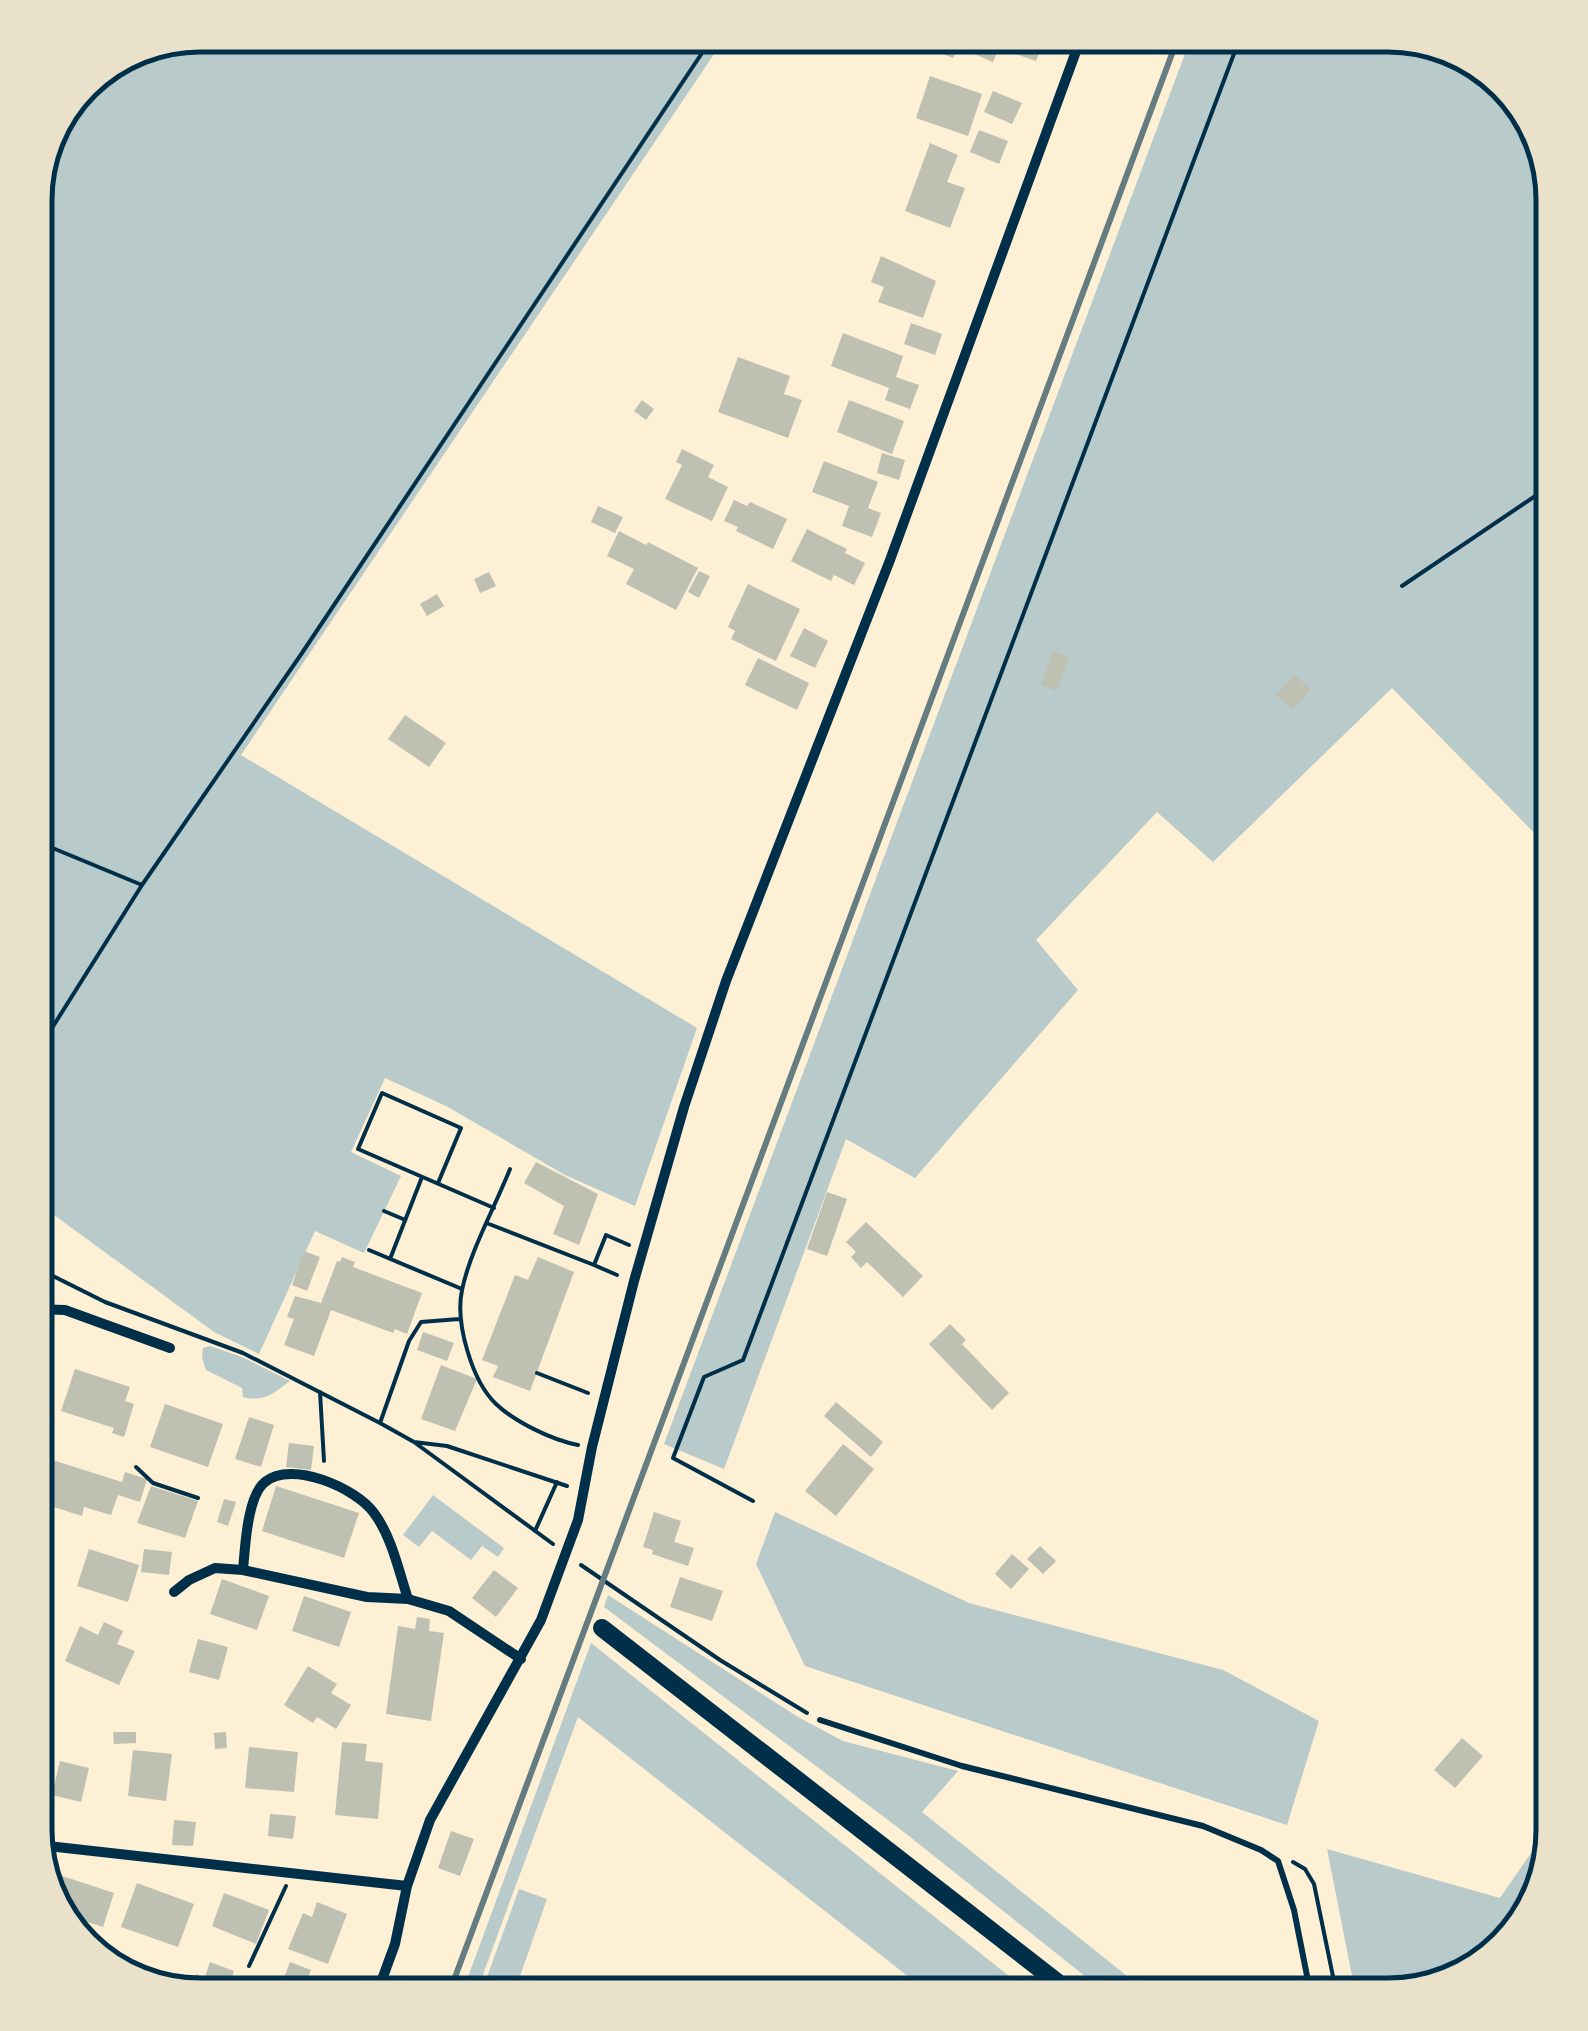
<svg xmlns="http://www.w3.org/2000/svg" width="1588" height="2031" viewBox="0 0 1588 2031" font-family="Figtree,sans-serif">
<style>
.green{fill:#b9caca}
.building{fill:#bec0b2}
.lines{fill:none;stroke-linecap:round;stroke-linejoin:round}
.path{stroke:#003049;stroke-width:4}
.service{stroke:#003049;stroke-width:6}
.minor{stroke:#003049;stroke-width:10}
.secondary{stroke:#003049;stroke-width:18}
.rail{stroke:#657d81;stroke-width:6}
.rim{fill:none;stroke:#003049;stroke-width:5}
</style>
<rect width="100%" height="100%" fill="#fdf0d5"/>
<!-- green -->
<path class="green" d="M201 35H727L241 755 697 1028 635 1206 565 1175 446 1106 385 1078 351 1152 401 1176 364 1253 315 1231 259 1354 214 1332 35 1201V189L91 77Z
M1192 35H1397L1470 57 1525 109 1553 201V852L1392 688 1213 862 1157 812 1036 940 1078 990 915 1178 846 1139 724 1469 664 1444Z
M210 1346 242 1357 290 1381C273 1394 264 1402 243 1397L242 1388 206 1370 202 1358 203 1348Z
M433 1495 504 1548 498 1557 482 1546 471 1560 432 1531 419 1547 403 1535Z
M775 1512 969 1603 1223 1670 1319 1721 1287 1825 805 1666 756 1564Z
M608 1595 798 1717 843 1741 958 1771 922 1812 1152 1996H1110L900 1829 604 1607Z
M591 1643 1034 1996H933L578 1717 475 1996H461Z
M1553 1821 1531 1913 1479 1968 1388 1996H1356L1327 1849 1500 1898Z
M519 1889 547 1899 513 1996H480Z"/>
<!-- building -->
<path class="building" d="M944 35H1004L993 62 958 47 953 58 938 52Z
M1010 36 1041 48 1036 61 1005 50Z
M930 76 982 94 968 136 916 118Z
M993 91 1022 103 1012 124 984 112Z
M979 130 1008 141 999 164 970 152Z
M930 143 958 155 947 182 965 188 950 228 905 211Z
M881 256 936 281 923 318 878 302 884 287 871 282Z
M911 323 942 334 935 355 904 344Z
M843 333 903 356 896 377 919 385 910 409 885 400 889 388 831 366Z
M738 357 790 376 784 394 802 400 788 438 718 412Z
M642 400 654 409 646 420 634 411Z
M849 400 904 421 892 454 837 432Z
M682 449 714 465 708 477 728 487 712 521 665 499 682 465 676 462Z
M882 453 905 460 899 480 877 473Z
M824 461 878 482 868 508 881 513 872 537 842 526 849 506 812 492Z
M734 500 747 506 750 502 787 519 773 549 736 531 738 527 724 521Z
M598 506 623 517 615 533 591 522Z
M807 529 847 549 845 553 865 563 854 585 834 575 831 581 791 561Z
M619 531 646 545 648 542 698 568 676 610 626 584 634 569 607 556Z
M699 571 710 576 699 598 688 592Z
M489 572 496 586 480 593 474 579Z
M748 584 800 609 776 661 731 639 735 631 728 627Z
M437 594 444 606 427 616 420 604Z
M804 628 828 641 815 668 790 656Z
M1053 651 1069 657 1057 691 1041 685Z
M758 658 809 683 797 710 745 685Z
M1295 675 1311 690 1292 710 1276 695Z
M405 715 446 743 429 767 388 739Z
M536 1162 598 1194 579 1245 553 1234 564 1206 524 1183Z
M827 1192 847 1199 827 1256 807 1249Z
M866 1222 923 1276 903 1297 867 1262 861 1268 851 1257 856 1252 846 1242Z
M304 1251 320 1257 307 1291 292 1285Z
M342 1257 355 1262 353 1267 422 1293 407 1334 395 1329 393 1333 331 1310 314 1356 284 1345 294 1319 287 1317 295 1296 321 1303 337 1261 340 1262Z
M538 1257 574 1272 530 1391 493 1377 498 1366 482 1360 515 1275 528 1280Z
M950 1324 966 1340 962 1344 1009 1393 992 1410 929 1344Z
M423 1332 454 1343 447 1361 417 1350Z
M441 1365 477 1379 455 1431 421 1419Z
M75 1369 130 1387 125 1401 134 1404 124 1437 112 1433 114 1428 61 1411Z
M836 1402 883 1442 871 1457 824 1416Z
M165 1404 223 1424 208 1467 150 1447Z
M249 1417 274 1425 261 1467 235 1459Z
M289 1443 314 1446 311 1470 286 1467Z
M843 1444 874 1469 836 1516 805 1491Z
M46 1458 122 1482 125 1472 147 1479 140 1502 118 1495 111 1515 84 1507 82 1516 35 1501Z
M151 1486 198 1501 185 1538 137 1523Z
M276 1486 359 1513 344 1558 262 1531Z
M224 1499 236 1502 228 1526 217 1522Z
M654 1512 681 1521 674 1542 694 1548 688 1566 652 1554 653 1550 643 1547Z
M1040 1546 1056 1561 1043 1574 1027 1559Z
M89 1549 139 1565 128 1602 77 1586Z
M144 1549 172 1552 169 1575 141 1572Z
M1012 1554 1029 1569 1011 1589 995 1574Z
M494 1570 518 1588 496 1617 472 1598Z
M680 1577 723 1591 712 1621 670 1607Z
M222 1579 269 1596 257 1630 210 1614Z
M304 1596 351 1612 339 1647 292 1631Z
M35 1600 46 1603 36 1637H35Z
M417 1617 430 1619 429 1631 444 1633 431 1721 386 1714 398 1626 415 1629Z
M104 1622 123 1631 117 1644 135 1651 119 1685 65 1661 80 1626 98 1635Z
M198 1639 228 1647 219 1680 189 1672Z
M308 1666 337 1684 331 1693 351 1705 336 1729 317 1717 313 1723 284 1705Z
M113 1732H136V1743L114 1744Z
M226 1732 227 1748 215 1749 214 1733Z
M1462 1738 1483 1756 1455 1788 1434 1770Z
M342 1742 367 1744 365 1761 383 1763 378 1819 335 1815Z
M249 1747 298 1752 294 1792 245 1788Z
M133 1750 172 1754 166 1801 128 1796Z
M60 1761 89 1768 81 1802 52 1795Z
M270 1814 296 1816 293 1839 268 1836Z
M174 1820 196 1822 193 1846 172 1845Z
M451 1831 474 1839 460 1876 438 1868Z
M47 1871 114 1893 103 1927 60 1913Z
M137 1883 194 1904 178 1947 121 1927Z
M224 1893 269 1910 256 1944 212 1926Z
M317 1902 347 1914 328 1964 288 1949 303 1913 312 1917Z
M210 1962 234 1971 229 1986 237 1989 234 1996 188 1995 196 1974 205 1977Z
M290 1962 311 1970 305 1984 324 1991 322 1996H277Z"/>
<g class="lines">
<!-- path -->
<path class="path" d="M1402 586 1553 484
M35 838 38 842 142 885
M35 1055 142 885 302 653 714 35
M510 1169C495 1207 470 1251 462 1290 455 1323 472 1381 496 1404 515 1422 552 1440 578 1445
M438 1183 461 1128 382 1093 358 1149 494 1208
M384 1211 403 1219
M489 1224 594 1265 606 1235 629 1245
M369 1250 462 1289
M390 1259 422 1177
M594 1265 617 1275
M35 1267 105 1302 243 1353 380 1423 414 1442 553 1544
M537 1373 588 1393
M320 1392 324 1461
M380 1423 409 1341 421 1322 459 1319
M414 1442 447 1446 567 1486
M136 1467 153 1483 198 1498
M753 1501 673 1458 704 1377 743 1360 1241 35
M535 1531 557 1482
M581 1565 720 1660 807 1713
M1293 1862 1305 1869 1314 1884 1337 1996
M249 1966 286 1886"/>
<!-- service -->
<path class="service" d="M820 1720 962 1766 1203 1826 1261 1850 1278 1861 1294 1910 1311 1996"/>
<!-- minor -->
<path class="minor" d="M35 1309 65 1310 170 1348
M243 1570C245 1549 247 1496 265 1482 292 1460 356 1488 374 1513 392 1537 399 1572 408 1599
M174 1592 189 1580 215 1568 243 1570 367 1597 408 1599 449 1611 521 1659
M39 1845 407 1886
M376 1996 395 1944 407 1886 430 1820 541 1620 578 1520 592 1447 634 1281 684 1107 726 981 890 560 1082 35"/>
<!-- secondary -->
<path class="secondary" d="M602 1628 1075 1996"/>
<!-- rail -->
<path class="rail" d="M448 1996 1179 35"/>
</g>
<!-- crop -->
<path d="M0 0H1588V2031H0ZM200 52H1388A148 148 0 0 1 1536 200V1830A148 148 0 0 1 1388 1978H200A148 148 0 0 1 52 1830V200A148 148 0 0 1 200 52Z" fill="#e9e1ca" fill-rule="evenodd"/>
<path class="rim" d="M200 52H1388A148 148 0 0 1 1536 200V1830A148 148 0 0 1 1388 1978H200A148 148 0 0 1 52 1830V200A148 148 0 0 1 200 52Z"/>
</svg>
